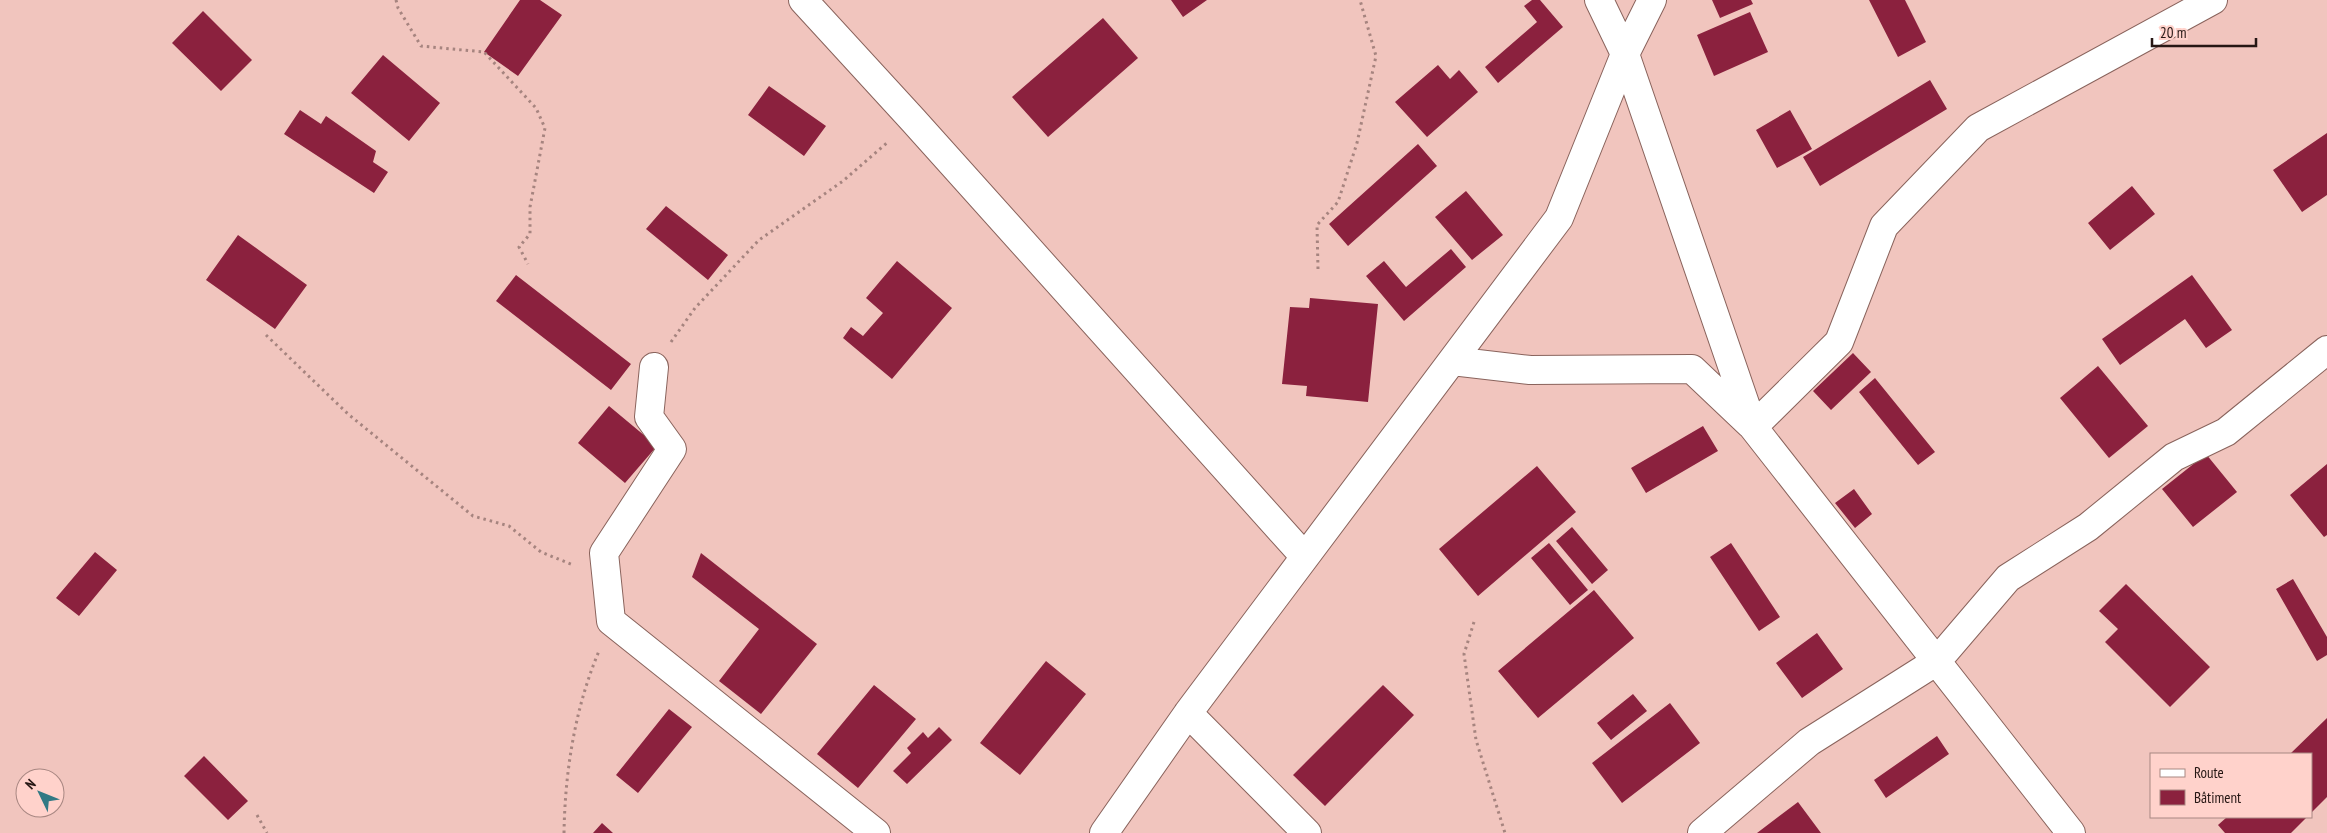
<svg xmlns="http://www.w3.org/2000/svg" width="2327" height="833" viewBox="0 0 2327 833" font-family="'PT Sans Narrow',sans-serif">
<style>
.building{fill:#8b213e}
.lines{fill:none;stroke-linecap:round;stroke-linejoin:round}
.minor-casing{stroke:#89635c;stroke-width:30}
.path{stroke:#a6847f;stroke-width:3;stroke-dasharray:2.5 4;stroke-linecap:butt}
.minor{stroke:#fff;stroke-width:28}
</style>
<rect width="100%" height="100%" fill="#f1c5be"/>
<!-- building -->
<path class="building" d="M520 0H540L562 15 518 76 484 52Z
M1171 0H1207L1183 17Z
M1532 0H1540L1563 27 1498 83 1485 67 1537 22 1524 6Z
M1712 0H1751L1753 4 1720 18Z
M1869 0H1905L1926 42 1898 57Z
M203 11 252 60 221 91 172 43Z
M1750 12 1768 52 1714 76 1697 35Z
M1103 18 1138 58 1048 137 1012 97Z
M383 55 440 103 409 141 351 93Z
M1438 65 1450 79 1459 70 1478 92 1427 137 1395 102Z
M1930 80 1947 109 1820 186 1803 157Z
M769 86 826 126 804 156 748 115Z
M300 110 321 124 326 116 376 151 373 162 388 172 374 193 284 134Z
M1790 110 1812 149 1777 168 1756 130Z
M2327 133V195L2302 212 2273 170Z
M1418 144 1437 166 1348 246 1329 224Z
M2132 186 2155 214 2110 250 2088 223Z
M1466 191 1503 235 1472 260 1435 217Z
M666 206 728 255 708 280 646 229Z
M238 235 307 285 275 329 206 280Z
M1451 249 1466 267 1404 321 1366 276 1384 261 1406 287Z
M897 261 952 308 892 379 843 338 851 327 863 336 883 313 866 298Z
M516 275 631 364 611 390 496 301Z
M2192 275 2232 330 2206 348 2185 319 2120 365 2102 339Z
M1310 298 1378 304 1368 402 1306 396 1307 386 1282 384 1290 307 1309 308Z
M1853 353 1871 372 1831 410 1813 391Z
M2098 366 2148 426 2109 458 2060 398Z
M1875 378 1935 452 1918 465 1859 392Z
M609 406 657 446 625 483 578 443Z
M1703 426 1718 451 1646 493 1631 468Z
M2206 454 2237 492 2193 527 2162 489Z
M2327 464V535L2324 537 2290 495Z
M1537 466 1576 512 1478 596 1439 549Z
M1854 489 1872 514 1855 528 1835 503Z
M1572 527 1608 570 1592 584 1556 541Z
M1549 543 1588 590 1570 605 1531 558Z
M1731 543 1780 617 1759 631 1710 557Z
M95 552 117 570 79 616 56 598Z
M701 553 817 644 761 714 719 681 759 629 692 577Z
M2293 579 2327 637V655L2317 661 2276 589Z
M2126 584 2210 667 2170 707 2105 642 2118 629 2099 611Z
M1594 590 1634 638 1538 718 1498 671Z
M1817 633 1843 669 1802 698 1776 663Z
M1046 661 1086 694 1020 775 980 743Z
M874 685 916 719 858 788 817 754Z
M1383 685 1414 715 1325 806 1293 775Z
M1633 694 1647 711 1611 740 1597 723Z
M1670 703 1700 743 1622 803 1592 763Z
M669 709 692 727 638 793 616 775Z
M2327 718V797L2311 813V754H2290Z
M939 727 952 740 907 784 893 771 911 753 907 748 923 732 928 738Z
M1937 736 1949 754 1886 798 1874 780Z
M204 756 248 801 228 820 184 776Z
M1798 802 1821 833H1757Z
M2227 817H2307L2291 833H2225L2218 825Z
M602 823 613 833H593Z"/>
<g class="lines">
<!-- minor casing -->
<g class="minor-casing">
<path id="minor" d="M803 0 913 120 1305 557
M1599 0 1625 54 1753 427
M1452 361 1530 370 1692 369 1750 424
M654 367 649 417 672 449 604 553 611 621 876 833
M1188 713 1307 833
M1104 833 1188 713 1559 218 1625 54 1652 0
M1702 833 1809 742 1937 661 2008 578 2088 527 2174 457 2226 432 2327 350
M2071 833 1753 427 1839 342 1884 226 1978 128 2213 0"/>
</g>
<!-- path -->
<path class="path" d="M396 0 398 8 421 46 484 52 536 108 545 128 530 207V234L519 247 528 264
M1318 269 1317 225 1338 202 1357 143 1376 56 1360 0
M266 335 348 414 473 516 509 526 541 552 573 565
M671 342 695 308 759 240 843 181 889 141
M1474 622 1464 654 1476 740 1505 833
M257 815 267 833
M564 833C565 771 575 708 599 651"/>
<!-- minor -->
<use href="#minor" class="minor"/>
</g>
<!-- legend -->
<rect x="2150" y="753" width="162" height="65" fill="#ffd2cb" stroke="#a88782"/>
<rect x="2160" y="769" width="25" height="8" fill="#ffffff" stroke="#a88782"/>
<text x="2194" y="778" font-size="15" fill="#261714">Route</text>
<rect x="2160" y="790" width="25" height="15" fill="#8b213e" stroke="#a88782"/>
<text x="2194" y="803" font-size="15" fill="#261714">Bâtiment</text>
<!-- north arrow -->
<g transform="translate(40 793) rotate(313)"><circle r="24" fill="#ffd2cb" stroke="#a88782"/>
<path d="M0-4L9 19L0 12L-9 19Z" fill="#327984"/>
<text y="-8" font-size="14" font-weight="bold" text-anchor="middle" fill="#261714">N</text>
</g>
<!-- scale -->
<path d="M2152 38v8h104v-8" fill="none" stroke="#261714" stroke-width="2.5"/>
<text x="2160" y="38" font-size="15" fill="#261714" stroke="#ffd2cb" stroke-width="4" paint-order="stroke">20 m</text>
</svg>
